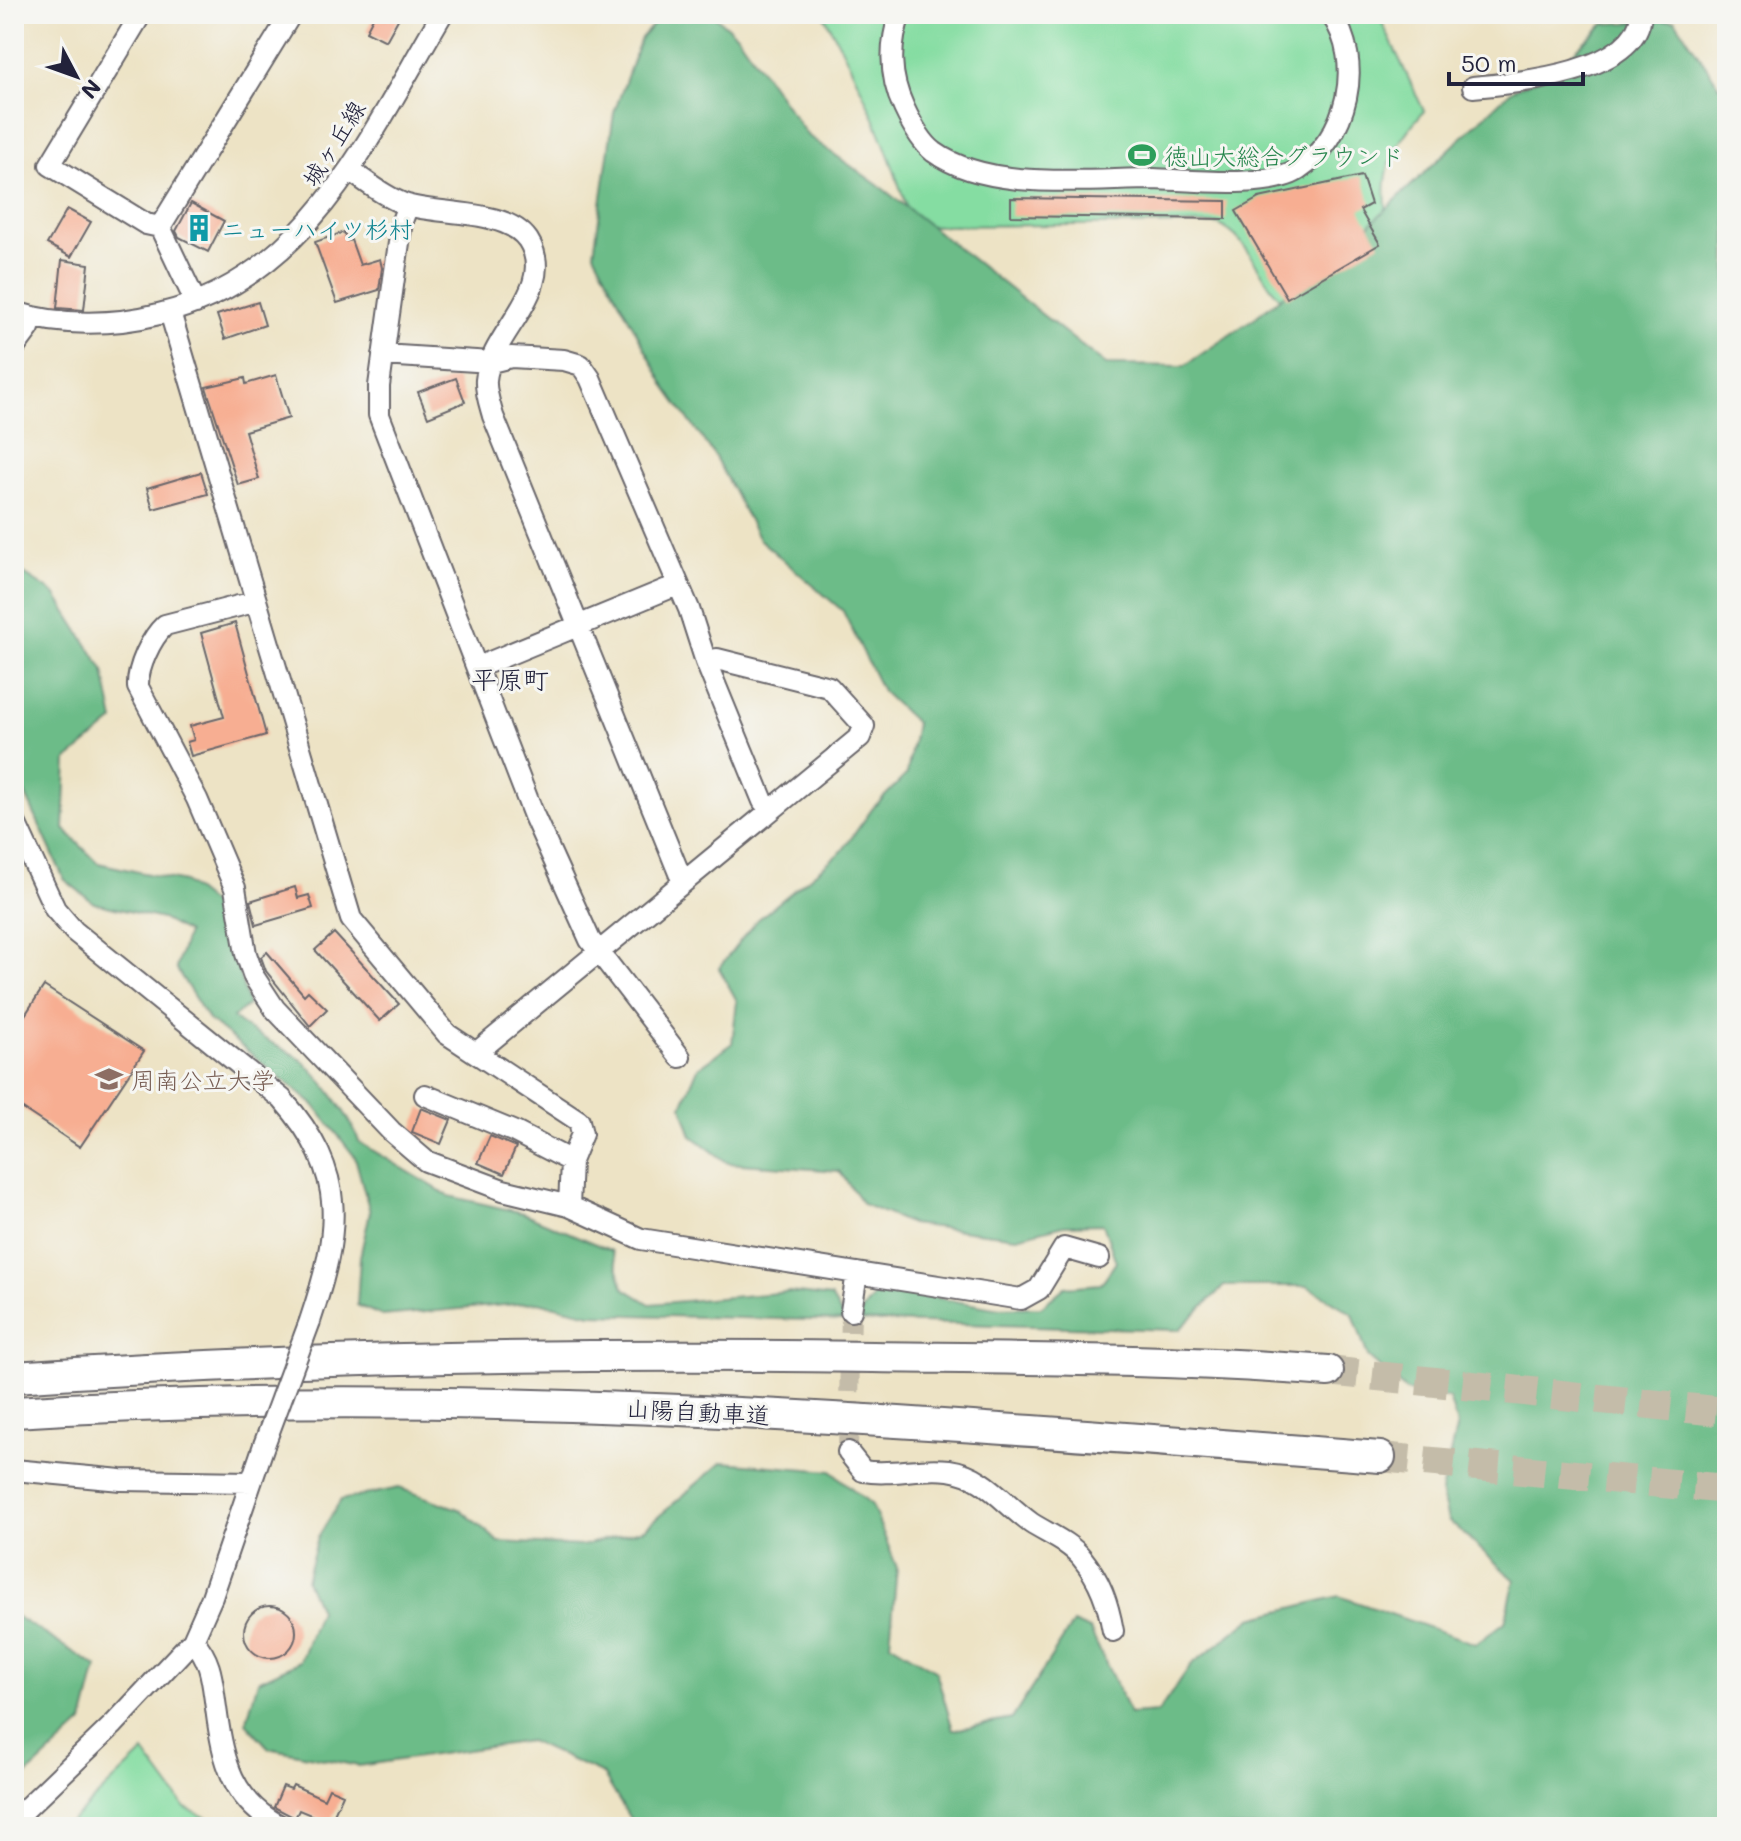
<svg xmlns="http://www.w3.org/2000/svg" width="1741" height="1841" viewBox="0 0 1741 1841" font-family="Mali,'Klee One',sans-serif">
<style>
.green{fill:#85dda2;stroke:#54806e;stroke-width:2}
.forest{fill:#6cbc88;stroke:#476f62;stroke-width:2}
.building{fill:#f7ae92}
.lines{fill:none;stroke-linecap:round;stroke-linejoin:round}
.minor-tunnel{stroke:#c4bca9;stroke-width:20;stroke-dasharray:20 10;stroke-linecap:butt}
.highway-tunnel{stroke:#c4bca9;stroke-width:30;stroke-dasharray:30 15;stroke-linecap:butt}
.minor-casing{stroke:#69666b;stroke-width:24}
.highway-casing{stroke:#69666b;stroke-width:34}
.minor{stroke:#fff;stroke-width:20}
.highway{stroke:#fff;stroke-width:30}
.minor-bridge-casing{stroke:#69666b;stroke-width:24;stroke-linecap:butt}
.minor-bridge{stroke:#fff;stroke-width:20}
.labels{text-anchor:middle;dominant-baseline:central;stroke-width:6;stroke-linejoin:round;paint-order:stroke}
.street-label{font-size:24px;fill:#22223b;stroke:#f6f6f2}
.leisure-label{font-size:24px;fill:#27864d;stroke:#f6f6f2;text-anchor:start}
.culture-label{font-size:24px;fill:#0d838f;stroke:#f6f6f2;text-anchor:start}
.education-label{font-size:24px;fill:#785e54;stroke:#f6f6f2;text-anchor:start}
.neighbourhood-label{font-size:26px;fill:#22223b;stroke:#f6f6f2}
</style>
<rect width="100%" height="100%" fill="#f6f6f2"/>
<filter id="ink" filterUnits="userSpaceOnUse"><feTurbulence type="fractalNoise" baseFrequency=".0125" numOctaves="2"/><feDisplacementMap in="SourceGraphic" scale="16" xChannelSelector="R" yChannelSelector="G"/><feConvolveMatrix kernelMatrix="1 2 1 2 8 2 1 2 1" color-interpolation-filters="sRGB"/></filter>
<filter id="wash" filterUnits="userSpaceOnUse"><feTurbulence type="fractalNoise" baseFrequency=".006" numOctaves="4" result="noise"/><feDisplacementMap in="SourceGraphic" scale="32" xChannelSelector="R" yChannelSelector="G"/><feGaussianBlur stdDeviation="1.8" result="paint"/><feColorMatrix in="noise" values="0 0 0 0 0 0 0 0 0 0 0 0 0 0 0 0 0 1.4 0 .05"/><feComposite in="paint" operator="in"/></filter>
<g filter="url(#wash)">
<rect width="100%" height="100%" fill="#ede3c5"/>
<!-- green -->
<path class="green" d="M823 14H1378L1424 111C1392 146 1379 172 1388 221L1285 303C1258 279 1251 238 1217 224L912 226C890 150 862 83 823 14Z
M144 1752 185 1808 228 1827H65Z"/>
<!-- forest -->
<path class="forest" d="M663 14H712L737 35 807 135 882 188 1106 365 1184 366 1253 319 1348 245 1512 90 1549 74 1604 24 1675 20 1727 97V1827H635L603 1774 529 1741 358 1766 269 1748 246 1723 258 1681 300 1661 319 1610 306 1580 318 1537 341 1500 399 1488 461 1510 499 1542 581 1546 644 1529 722 1462 831 1471 872 1505 897 1568 890 1643 936 1671 953 1730 1012 1719 1073 1623 1090 1630 1130 1714 1158 1712 1191 1665 1252 1618 1339 1596 1476 1644 1505 1622 1515 1580 1448 1520 1441 1492 1457 1425 1449 1398 1406 1391 1368 1357 1353 1314 1307 1286H1224L1179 1330 591 1314 538 1302 382 1316 357 1305 360 1257 370 1212 355 1157 314 1105 208 1019 176 968 187 933 162 919 94 903 64 879 14 769V472L20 479 17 530 21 572 55 594 104 671 114 721 67 760 64 829 98 863 184 882 222 912 248 1005 233 1018C253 1035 275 1043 297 1057 318 1071 352 1119 359 1142L449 1196 523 1213 612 1251 624 1288 650 1304 789 1292 831 1297 841 1314 859 1315 874 1296 904 1292 994 1308 1041 1307 1065 1287 1101 1284 1116 1262 1103 1224 1064 1225 1017 1237 911 1224 863 1204 839 1171 728 1163 692 1136 682 1106 698 1068 732 1044 737 1001 719 968 755 922 842 851 873 808 907 774 916 723 882 691 843 611 759 539 714 455 666 388 594 253 614 113 641 38Z
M14 1615 97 1667 83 1723 14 1787Z"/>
<g id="blocks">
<!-- building -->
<path class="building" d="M375 14H401L386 41 366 31Z
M1362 176 1371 204 1360 210 1380 244 1287 298 1236 211 1259 198Z
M1011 198 1226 201V219L1011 216Z
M191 203 224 221 208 252 179 237 176 231Z
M67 209 91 222 71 257 47 244Z
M344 232 347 241 351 240 360 265 380 259 382 268 379 290 337 303 315 242Z
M62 260 89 264 84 310 57 308Z
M258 302 265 325 225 339 217 315Z
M276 375 289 418 245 431 259 479 238 485 206 387 245 378 246 384Z
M456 378 465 402 428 417 418 392Z
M201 472 208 494 153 509 147 488Z
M235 623 266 735 191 756 187 742 194 740 190 726 224 717 201 633Z
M295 887 298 898 309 895 313 908 256 925 250 901Z
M334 933 399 1004 380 1021 315 950Z
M267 952 304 995 308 991 327 1009 310 1026 266 971 261 957Z
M44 986 144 1051 80 1147 14 1103V1032Z
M421 1108 451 1120 441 1144 412 1132Z
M490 1136 516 1147 504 1174 478 1163Z
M244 1632a26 26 0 1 1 52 0a26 26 0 1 1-52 0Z
M293 1785 324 1799 329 1788 343 1794 330 1823 299 1810 295 1818 274 1807 283 1786 291 1789Z"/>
</g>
</g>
<g filter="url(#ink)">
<use href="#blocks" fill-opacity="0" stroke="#69666b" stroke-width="2"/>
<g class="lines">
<!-- minor-tunnel -->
<path class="minor-tunnel" d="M848 1452 851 1311"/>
<!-- highway-tunnel -->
<path class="highway-tunnel" d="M1328 1371 1727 1412
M1380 1457 1727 1489"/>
<!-- minor casing -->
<g class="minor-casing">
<path id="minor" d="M141 14 50 165 146 224 160 227
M900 14C889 46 889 76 904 108 911 123 921 142 934 152 989 192 1090 179 1154 179 1190 180 1268 189 1298 170 1348 138 1365 62 1331 14
M1473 87C1517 83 1637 73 1641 14
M349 170C367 182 386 198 407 205 440 215 507 209 528 240 559 288 490 333 486 380 485 391 490 405 493 416L679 873 685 881
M408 205 402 221 379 386V415L534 816 590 940 680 1057
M160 227 291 14
M160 227 196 303
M14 312C60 326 112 326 159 314 310 278 369 136 442 14
M170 312 351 919 447 1034 579 1121 582 1134 571 1161 569 1206
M14 348 29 328 32 318
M383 355 491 362 511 357 564 360 581 365 590 378 689 609 706 662 763 801 771 810
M254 602 165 625C151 638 137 668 138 687L197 799 235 888 246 954 254 977 275 1009 391 1131 426 1161 503 1190 569 1206 641 1239 1021 1299 1039 1289 1064 1248 1099 1258
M478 667 677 585
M14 820 55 909 74 931 282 1099C349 1175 340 1231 310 1321
M476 1053 860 737 864 726 829 687 717 659 706 662
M425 1095 515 1132 571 1161
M851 1311 857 1273
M848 1452 863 1471C892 1476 920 1466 949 1470 985 1475 1003 1503 1031 1523 1048 1534 1069 1542 1082 1558 1100 1580 1108 1603 1113 1631
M14 1470 121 1480 251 1482
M193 1640C212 1661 212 1681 216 1708 223 1762 232 1801 282 1827
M14 1820 114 1724 193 1640 212 1597 264 1445"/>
</g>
<!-- highway casing -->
<g class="highway-casing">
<path id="highway" d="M14 1377C300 1357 586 1353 873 1357 1025 1359 1176 1359 1328 1371
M14 1412C470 1383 925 1423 1380 1457"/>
</g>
<!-- minor -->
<use href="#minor" class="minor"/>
<!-- highway -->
<use href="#highway" class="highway"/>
<!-- minor-bridge casing -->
<g class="minor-bridge-casing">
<path id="minor-bridge" d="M264 1445 310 1321"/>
</g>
<!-- minor-bridge -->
<use href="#minor-bridge" class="minor-bridge"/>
</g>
</g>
<!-- icons -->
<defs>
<g id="stadium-bare" transform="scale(2.16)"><path d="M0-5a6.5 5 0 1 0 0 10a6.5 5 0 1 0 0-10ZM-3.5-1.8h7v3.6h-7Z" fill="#2e9e5b" stroke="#f6f6f2" stroke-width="2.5" paint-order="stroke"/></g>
<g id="building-bare" transform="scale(2.16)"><path d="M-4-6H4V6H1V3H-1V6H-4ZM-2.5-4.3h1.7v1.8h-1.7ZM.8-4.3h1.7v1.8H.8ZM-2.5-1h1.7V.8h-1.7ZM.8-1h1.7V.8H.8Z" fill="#0f9aa8" stroke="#f6f6f2" stroke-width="2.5" paint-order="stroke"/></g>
<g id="university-bare" transform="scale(2.16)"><path d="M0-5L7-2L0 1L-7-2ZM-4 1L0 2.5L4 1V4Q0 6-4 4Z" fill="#8d6e63" stroke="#f6f6f2" stroke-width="2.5" paint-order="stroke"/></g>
</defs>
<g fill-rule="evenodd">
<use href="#stadium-bare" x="1142" y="155"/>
<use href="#building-bare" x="199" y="228"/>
<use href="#university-bare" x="109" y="1079"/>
</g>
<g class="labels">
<!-- street labels -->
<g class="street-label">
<text transform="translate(333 143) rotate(-58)">城ヶ丘線</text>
<text transform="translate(698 1411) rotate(3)">山陽自動車道</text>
</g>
<!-- leisure labels -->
<g class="leisure-label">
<text x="1164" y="155">徳山大総合グラウンド</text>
</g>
<!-- culture labels -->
<g class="culture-label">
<text x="221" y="228">ニューハイツ杉村</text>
</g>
<!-- education labels -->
<g class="education-label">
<text x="131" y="1079">周南公立大学</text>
</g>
<!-- neighbourhood labels -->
<g class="neighbourhood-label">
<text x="510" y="679">平原町</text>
</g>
</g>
<!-- margin -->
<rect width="1741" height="1841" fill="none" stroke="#f6f6f2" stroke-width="48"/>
<!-- north arrow -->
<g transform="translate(76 76) rotate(131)" stroke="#f6f6f2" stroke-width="6" paint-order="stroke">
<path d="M0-6L14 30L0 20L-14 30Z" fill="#22223b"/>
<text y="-12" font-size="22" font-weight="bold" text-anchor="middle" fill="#22223b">N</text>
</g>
<!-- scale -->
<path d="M1449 72v12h134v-12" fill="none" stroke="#22223b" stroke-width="4"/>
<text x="1461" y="72" font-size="24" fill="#22223b" stroke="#f6f6f2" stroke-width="6" paint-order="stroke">50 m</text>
</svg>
